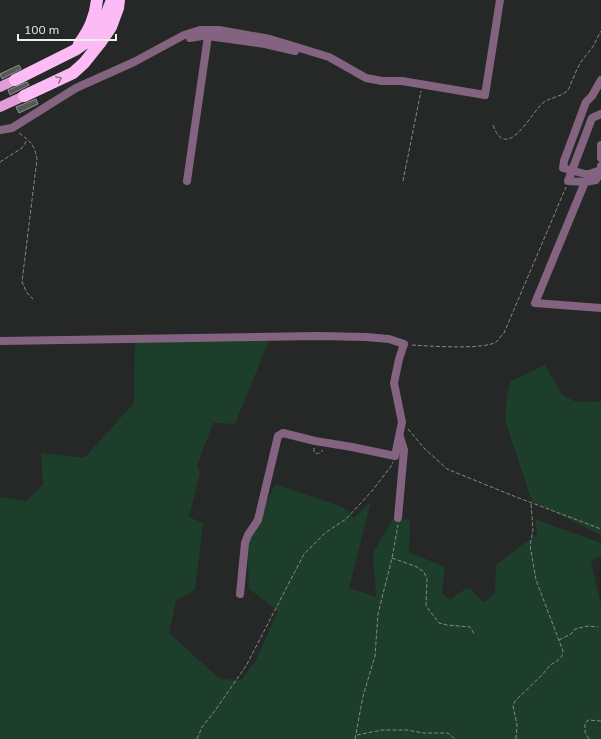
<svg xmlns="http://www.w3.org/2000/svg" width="601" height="739" viewBox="0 0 601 739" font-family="Mulish,sans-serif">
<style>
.green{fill:#1c3e2b}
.building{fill:#565a57;stroke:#8d928f}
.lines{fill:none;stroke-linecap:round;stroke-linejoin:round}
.path{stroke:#878987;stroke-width:1;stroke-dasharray:4 2;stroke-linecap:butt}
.minor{stroke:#846380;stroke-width:8}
.major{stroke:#e19dd9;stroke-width:10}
.highway{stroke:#fdbbf5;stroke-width:12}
.oneway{stroke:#91728e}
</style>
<rect width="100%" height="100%" fill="#252826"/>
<!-- green -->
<path class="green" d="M269 341 235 424 213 423 197 466 200 473 189 517 203 523 195 589 176 601 169 633 220 679 241 680 255 662 278 611 249 589 247 540 275 485 280 486 337 505 346 509 354 518 371 501 349 588 376 597 373 553 392 520 410 519 409 552 445 567 442 593 450 600 462 591 470 588 479 598 485 602 495 593 496 565 518 548 537 534 535 519 601 543V555L591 562 601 605V739H0V497L26 501 43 485 41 453 84 458 134 403 135 342Z
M545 365 562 395 574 401 600 402 601 401V535L532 501 505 420 507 396 511 381Z"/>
<!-- building -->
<path class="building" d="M19 65 21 69 2 79 0 74Z
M27 82 29 85 10 95 8 90Z
M36 99 38 104 19 113 16 107Z"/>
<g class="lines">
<!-- path -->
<path class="path" d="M493 125C507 164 531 112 544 102 551 97 562 97 568 90 570 87 571 82 573 79 575 73 578 67 581 62 585 56 590 51 594 45 596 40 599 35 601 31
M19 133C31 142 34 144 37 159L22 282 27 293 33 299
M0 162 22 148 27 140
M403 181 421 91
M412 345C428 346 484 350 496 342 499 340 501 335 504 333L566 187
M408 429 424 448 447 469 511 495 601 529
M314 448V452C318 455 320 453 323 450
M392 558 417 567 424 572 427 579 426 606 439 623 447 625 470 627 475 635
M559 640 571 634 575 629 588 626 598 627
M357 735 382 730H407L423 733H448L455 739
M197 739 202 727 214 712 246 666 304 554 325 533 346 519 372 491 392 465 393 462
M355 739 363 696 375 656 378 614 392 558 398 525
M516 739 517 725 513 706 515 701 542 675 550 665 556 662 562 656 563 651 536 580 530 545 533 530 531 503
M589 739 585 732V724L588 720 601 721"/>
<!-- minor -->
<path class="minor" d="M190 38 202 36H208L265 44 295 51
M601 80 592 96 586 102 583 110 564 161 563 168 585 174H589L601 170
M0 130 12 128 76 88 134 62 184 35 200 30H219L270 39 329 57 366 78 382 81H402L485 95 500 0
M601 145V158
M601 166V170L596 180 585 182 535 303 601 308
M187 181 208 36
M585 182 568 181 592 118 601 114
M0 341 318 336 366 337 389 339 404 344 399 359 394 383 402 422 395 456 352 447 315 441 283 433 278 436 258 520 248 535 245 543 240 594
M398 518 404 450 400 437"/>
<!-- major -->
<path class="major" d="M0 87 15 80
M0 107 24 96"/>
<!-- highway -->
<path class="highway" d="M79 44C89 30 95 18 97 0
M15 80 75 50 95 36 104 20 112 0
M24 96 73 73 84 63 100 43 111 27 118 8 119 0"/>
</g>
<!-- one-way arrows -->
<defs><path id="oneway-chevron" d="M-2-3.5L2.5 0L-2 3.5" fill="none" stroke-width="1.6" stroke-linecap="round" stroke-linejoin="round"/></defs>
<use class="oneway" href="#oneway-chevron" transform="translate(59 79) rotate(-25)"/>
<!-- scale -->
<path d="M18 34v6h98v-6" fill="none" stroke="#eef0ee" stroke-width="2"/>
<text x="24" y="34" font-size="12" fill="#eef0ee" stroke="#252826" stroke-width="3" paint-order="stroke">100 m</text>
</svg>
